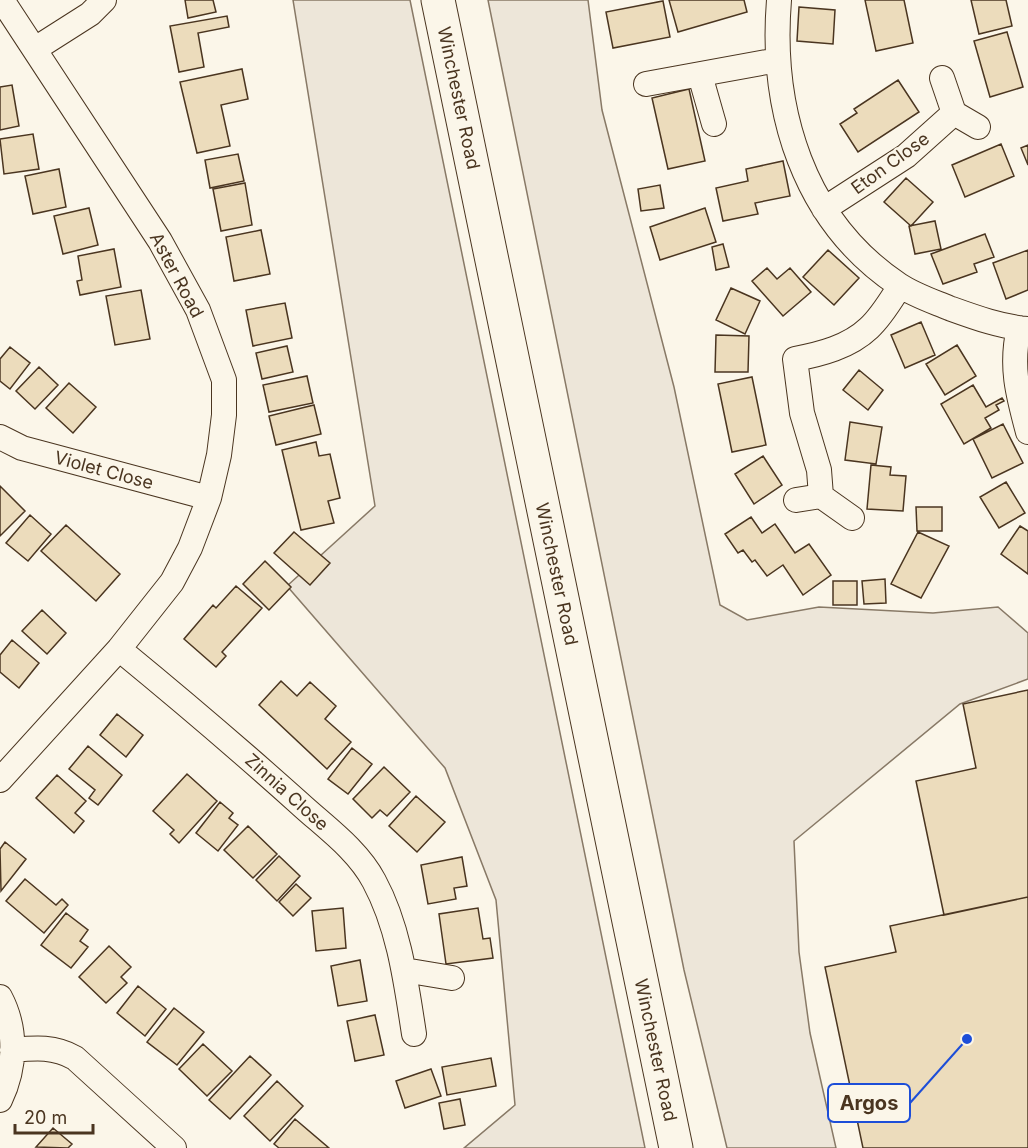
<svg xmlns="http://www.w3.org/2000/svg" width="1028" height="1148" viewBox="0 0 1028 1148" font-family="Inter,sans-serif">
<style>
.green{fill:#ede6d9;stroke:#887966;stroke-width:1.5}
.building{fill:#ecdcbc;stroke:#4a3520;stroke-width:1.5}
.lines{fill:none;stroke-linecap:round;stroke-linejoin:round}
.street-casing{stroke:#4a3520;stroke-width:26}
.primary-casing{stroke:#4a3520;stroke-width:35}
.street{stroke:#fbf6e9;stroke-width:24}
.primary{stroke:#fbf6e9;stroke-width:33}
.labels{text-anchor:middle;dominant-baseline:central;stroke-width:4.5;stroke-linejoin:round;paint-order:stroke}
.street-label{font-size:18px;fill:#4a3520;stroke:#fbf6e9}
.leader{fill:none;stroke:#1d4ed8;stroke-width:2}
.callout-dot{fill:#1d4ed8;stroke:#fbf6e9;stroke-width:2}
.callout{fill:#fbf6e9;stroke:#1d4ed8;stroke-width:2}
.callout-label{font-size:20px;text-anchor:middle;font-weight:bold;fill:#4a3520}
</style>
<rect width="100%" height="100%" fill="#fbf6e9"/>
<!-- green -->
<path class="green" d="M293 0H410L645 1148H464L515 1105 496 900 445 768 287 586 375 506Z
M488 0H588L602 110 674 387 720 605 747 620 819 607 933 613 998 607 1028 633V679L960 704 794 841 799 952 810 1033 836 1148H727L684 970Z"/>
<!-- building -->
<path class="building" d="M185 0H213L216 12 188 18Z
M669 0H744L747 12 678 32Z
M865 0H904L913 43 876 51Z
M971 0H1006L1012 26 979 34Z
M663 1 670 37 613 48 606 12Z
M799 7 835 10 833 44 797 41Z
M227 16 229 27 198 33 204 67 179 72 170 26Z
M1007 32 1023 87 990 97 974 41Z
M242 69 248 99 221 105 230 146 197 153 180 82Z
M898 80 919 112 858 152 840 124 857 113 854 109Z
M12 85 19 126 0 130V87Z
M689 89 705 161 668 169 652 98Z
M33 134 39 169 4 174 0 139Z
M1001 144 1014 176 965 197 952 165Z
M1028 145V165L1021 148Z
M238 154 244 181 210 188 205 160Z
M783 161 790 196 755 203 758 214 723 221 716 188 748 181 746 169Z
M59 169 66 207 33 214 25 176Z
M906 178 933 202 911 226 884 202Z
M245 183 252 225 221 231 213 189Z
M660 185 664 208 641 211 638 189Z
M89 208 98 245 63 254 54 216Z
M705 208 716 242 660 260 650 227Z
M935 221 941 249 915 254 909 226Z
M261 230 270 274 234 281 226 237Z
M985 234 994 257 974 264 977 272 943 284 931 254Z
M723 244 729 267 716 270 712 247Z
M114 249 121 287 80 295 77 281 82 280 78 256Z
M828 250 859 278 834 305 803 277Z
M1028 250V290L1006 299 993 263Z
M767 268 777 279 790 268 811 292 783 316 752 281Z
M731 288 760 301 745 334 716 320Z
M141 290 150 339 115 345 106 296Z
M285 303 292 338 253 346 246 310Z
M921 322 935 355 905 368 891 335Z
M716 335 749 336 748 372H715Z
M957 345 976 376 945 395 926 364Z
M287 346 293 372 262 379 256 353Z
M10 347 30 363 10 389 0 381V359Z
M39 367 58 385 35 409 16 391Z
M859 370 883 390 868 410 843 390Z
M307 376 313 403 269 412 263 385Z
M752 377 766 445 732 452 718 384Z
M69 383 96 407 73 433 46 408Z
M973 385 986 407 1002 398 1004 401 996 405 999 410 985 418 991 428 964 444 941 404Z
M314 405 321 434 276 445 269 416Z
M850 422 882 427 876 464 845 460Z
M1003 424 1023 463 992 478 973 439Z
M316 442 319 456 330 454 340 498 328 501 334 523 301 530 282 450Z
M763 456 782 485 754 504 735 474Z
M871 465 891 467 890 475 906 476 903 511 867 509Z
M1006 482 1025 513 999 528 980 497Z
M0 486 25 511 0 536Z
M916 507H942V531H917Z
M30 515 51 534 28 561 6 543Z
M751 517 762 533 775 524 795 553 809 544 831 575 803 595 783 565 767 576 755 560 752 562 743 550 738 553 725 534Z
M66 525 120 574 96 601 41 551Z
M1020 526 1028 531V574L1001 554Z
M294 532 330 563 310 585 274 553Z
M918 532 949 546 921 598 891 584Z
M265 561 291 587 269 610 243 584Z
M885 579 886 603 864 604 862 581Z
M833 581H857V605H833Z
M236 586 262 608 222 652 226 656 216 667 184 639 213 605 216 608Z
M42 610 66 633 47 654 22 631Z
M12 640 39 663 19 688 0 672V655Z
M281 681 297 696 310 682 336 706 325 719 351 742 327 769 259 705Z
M1028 690V897L944 915 916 781 976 768 963 704Z
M117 714 143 735 126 757 100 735Z
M88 746 122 775 98 805 89 798 95 790 69 769Z
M352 748 372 764 348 794 328 779Z
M384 767 410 792 387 816 380 810 372 818 353 799Z
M187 774 217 801 179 843 170 834 174 830 153 811Z
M57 775 86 801 75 813 84 821 74 833 36 798Z
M416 796 445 822 417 852 389 826Z
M220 802 233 813 229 818 238 825 218 851 196 833Z
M248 826 277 854 253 878 224 850Z
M5 842 26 859 1 891 0 849Z
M279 856 300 876 277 901 256 880Z
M462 857 467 886 454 888 456 899 428 904 421 865Z
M25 879 56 905 62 899 68 905 44 933 6 901Z
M296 884 311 898 293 916 279 902Z
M1028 897V1148H863L825 967 896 952 890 926Z
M343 908 346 948 316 951 312 911Z
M478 908 483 939 490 938 493 958 446 964 439 914Z
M66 913 88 930 80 941 88 947 71 968 41 945Z
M109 946 131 967 121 977 127 983 106 1003 79 977Z
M360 960 367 1001 338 1006 331 966Z
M138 986 166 1009 145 1036 117 1013Z
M174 1008 204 1032 177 1065 147 1042Z
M375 1015 384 1055 355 1061 347 1021Z
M203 1044 232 1071 207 1096 179 1069Z
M250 1056 271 1075 230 1119 209 1100Z
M491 1058 496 1086 447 1095 442 1067Z
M431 1069 441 1096 405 1108 396 1081Z
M277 1081 303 1106 270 1141 244 1116Z
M460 1099 465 1125 444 1129 439 1103Z
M295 1119 329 1148H279L274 1144Z
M53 1128 72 1144 68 1148 36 1147Z"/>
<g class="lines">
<!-- street casing -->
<g class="street-casing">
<path id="street" d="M779 0C770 110 803 221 899 285 914 295 932 301 949 308 974 317 1001 327 1028 329
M35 49 90 14 104 0
M700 75 714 124
M942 78 954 113 978 127
M646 84 778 60
M824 209 906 156 954 113
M1019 328C1010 366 1018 395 1028 432
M0 437 22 448 209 498
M821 496 819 470 802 413 795 359C821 354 849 347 869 328 882 316 891 300 900 286
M796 500 821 496 852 518
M119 649C180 699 240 750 299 803 325 827 357 849 374 881 399 927 406 982 414 1034
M0 780 119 649 172 582 190 548 209 498 219 455 224 415V380L198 310 160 241 2 0
M404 970 452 978
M0 997C17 1029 16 1067 0 1100
M12 1050C35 1048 54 1046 75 1058L174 1148"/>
</g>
<!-- primary casing -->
<g class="primary-casing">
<path id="primary" d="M438 0 676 1148"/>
</g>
<!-- street -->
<use href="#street" class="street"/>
<!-- primary -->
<use href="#primary" class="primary"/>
</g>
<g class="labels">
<!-- street labels -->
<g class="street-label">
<text transform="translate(459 98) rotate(78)">Winchester Road</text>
<text transform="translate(890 163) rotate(-36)">Eton Close</text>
<text transform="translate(177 275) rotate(62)">Aster Road</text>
<text transform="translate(104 470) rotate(15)">Violet Close</text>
<text transform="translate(557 574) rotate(78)">Winchester Road</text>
<text transform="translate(287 792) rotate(42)">Zinnia Close</text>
<text transform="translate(656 1050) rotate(78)">Winchester Road</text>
</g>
</g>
<!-- callouts -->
<path class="leader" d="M967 1039L910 1103"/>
<circle class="callout-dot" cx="967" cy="1039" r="6"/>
<rect class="callout" x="828" y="1084" width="82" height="38" rx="6"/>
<g class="callout-label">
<text x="869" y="1110">Argos</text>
</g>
<!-- scale -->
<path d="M15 1124v9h78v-9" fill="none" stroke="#4a3520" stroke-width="3"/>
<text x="24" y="1124" font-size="18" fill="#4a3520" stroke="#fbf6e9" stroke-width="4.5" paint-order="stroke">20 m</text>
</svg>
